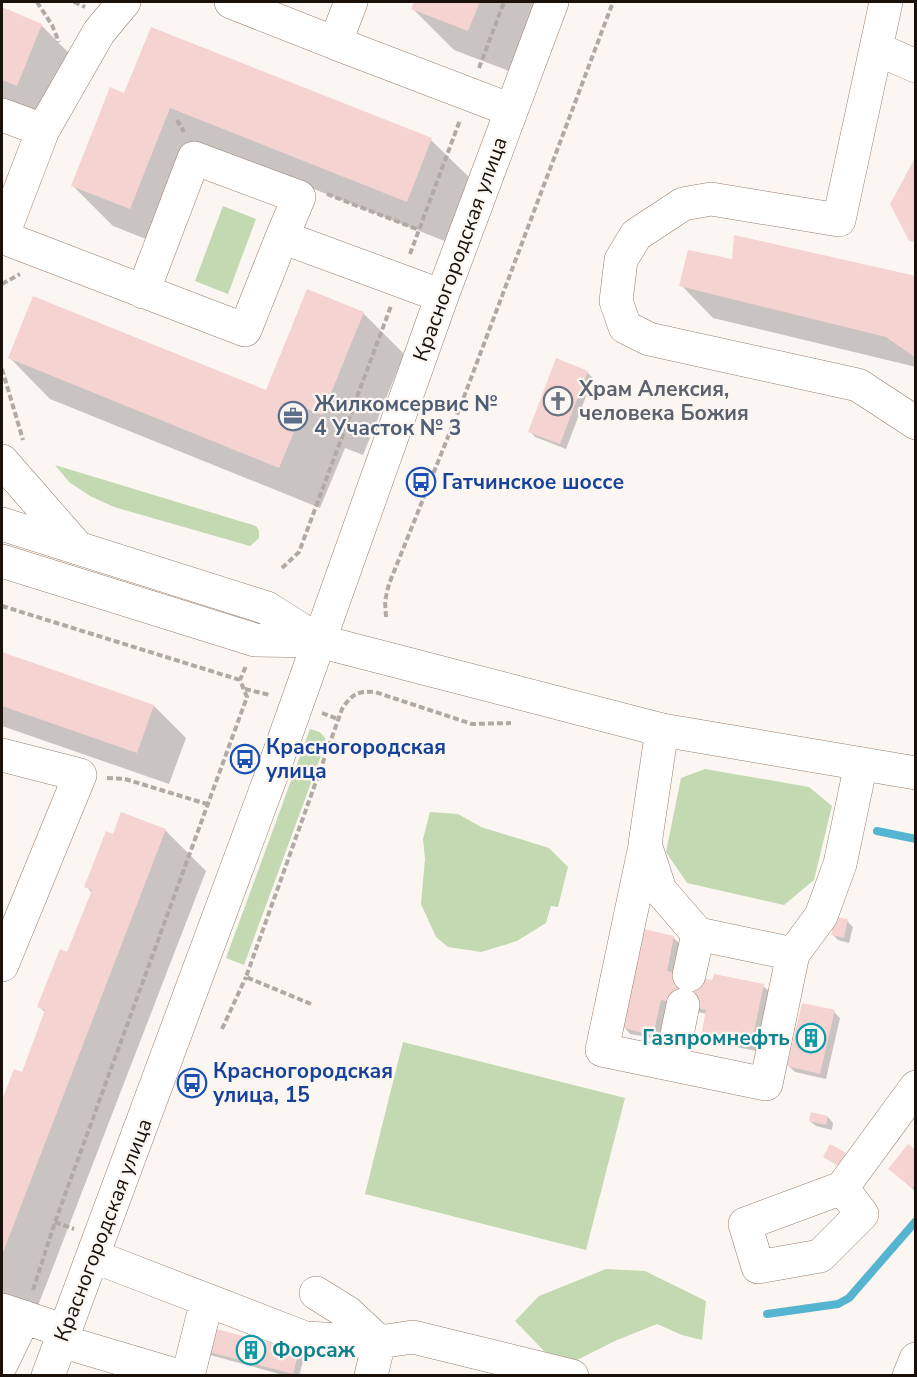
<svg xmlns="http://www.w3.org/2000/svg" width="917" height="1377" viewBox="0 0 917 1377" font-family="'Nunito Sans',sans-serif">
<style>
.green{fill:#c2d9b1}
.shadow{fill:#0003}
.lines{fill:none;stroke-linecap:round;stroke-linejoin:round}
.stream{stroke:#55b4d0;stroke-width:8}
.building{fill:#f5d3d1}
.minor-casing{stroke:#967e6d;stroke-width:34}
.major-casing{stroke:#967e6d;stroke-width:34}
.path{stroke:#b0a9a4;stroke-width:4;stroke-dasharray:6 3;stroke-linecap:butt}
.minor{stroke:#fff;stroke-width:33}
.major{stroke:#fff;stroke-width:33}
.labels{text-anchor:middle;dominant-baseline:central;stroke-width:4.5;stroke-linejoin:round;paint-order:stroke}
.street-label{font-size:21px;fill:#1a110a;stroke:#fcf6f2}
.worship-label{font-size:21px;font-weight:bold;fill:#5b616d;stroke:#fcf6f2;text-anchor:start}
.service-label{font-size:21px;font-weight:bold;fill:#4e5e75;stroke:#fcf6f2;text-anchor:start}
.transit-label{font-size:21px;font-weight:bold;fill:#164399;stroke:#fcf6f2;text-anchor:start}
.culture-label{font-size:21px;font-weight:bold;fill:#0d838f;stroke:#fcf6f2;text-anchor:end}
</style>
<rect width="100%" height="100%" fill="#fcf6f2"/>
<!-- green -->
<path class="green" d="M223 206 256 219 228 294 195 281Z
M55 465 256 526 259 531V538L250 546 114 507 90 496 69 482Z
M310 729 320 732 325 738V745L244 965 226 958Z
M705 769 809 787 832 806 814 880 784 905 687 883 666 852 681 778Z
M430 812 458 814 481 827 549 848 568 867 558 907 551 906 546 923 517 941 481 952 448 947 436 937 421 904 425 859 423 839Z
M403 1042 625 1098 586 1250 365 1194Z
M606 1269 645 1271 706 1301 702 1340 682 1335 657 1324 617 1340 577 1360 545 1352 515 1321 539 1296Z"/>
<!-- shadow -->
<path class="shadow" d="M416 2H536L509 71 454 50 413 9Z
M2 9 41 25 82 66 58 126 2 103Z
M125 95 431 140 472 180 447 242 211 148 171 249 113 226 72 185Z
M734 261 916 277V367L713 318 681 285Z
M363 313 404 354 363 455 345 448 320 508 50 399 10 358 267 392Z
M587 372 593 378 566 449 535 437 530 431Z
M2 653 154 706 186 738 169 784 2 726Z
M165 830 206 871 31 1324 2 1313V1104L15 1071 22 1074 46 1013 39 1007 68 954 92 893 86 886 114 836Z
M847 921 853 927 849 943 838 940 833 935Z
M673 937 679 943 673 974 714 982 763 986 769 991 756 1051 708 1041 702 1035 707 1014 666 1005 659 1039 630 1034 625 1028Z
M834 1012 840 1018 826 1079 795 1072 789 1066Z
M828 1117 833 1123 832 1130 816 1126 810 1121Z
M916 1152V1192L890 1169Z
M204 1349 298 1352 304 1358 299 1376H287L210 1355Z"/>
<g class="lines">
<!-- stream -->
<path class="stream" d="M877 831 916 839
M767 1314 838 1304 849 1298 916 1221"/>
</g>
<!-- building -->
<path class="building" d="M414 2H480L468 31 411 9Z
M2 7 42 24 17 86 2 80Z
M151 27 432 138 407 202 170 108 130 209 71 186 110 87 124 93Z
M916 156V242L909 241 890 204Z
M734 235 916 276V358L886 337 679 286 688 250 732 259Z
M307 289 364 312 322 415 304 408 279 468 8 358 33 296 266 390Z
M556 358 588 371 560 444 528 432Z
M2 652 154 705 137 753 2 706Z
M121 812 166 829 2 1255V1100L14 1069 22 1072 45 1010 37 1007 60 949 67 952 92 890 84 887 106 831 113 834Z
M835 917 848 919 844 938 831 935Z
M644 929 674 936 667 971 712 980 714 974 764 984 751 1046 701 1036 706 1010 661 1000 653 1035 623 1028Z
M802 1003 835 1010 820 1074 787 1066Z
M811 1112 828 1116 826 1125 809 1121Z
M830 1144 846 1153 838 1166 823 1157Z
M908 1144 916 1150V1184L912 1188 888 1169Z
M209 1327 299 1351 293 1374 202 1350Z"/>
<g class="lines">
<!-- minor casing -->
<g class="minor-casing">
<path id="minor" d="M231 2 335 43 351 2
M886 2 839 220 711 199 683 204 636 235 621 260 616 301 625 327 649 339 858 385 916 423
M335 43 511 110
M877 49 916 66
M2 115 43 130 99 32 124 2
M43 130 2 237 245 330 282 237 442 296
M143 292 194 158 299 197 282 237
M2 461 78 548
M662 730 645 844 660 890 698 934 793 954 821 916 840 864 861 764
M2 755 80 775 2 965
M645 846 602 1050 766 1084 793 954
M689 975 698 934
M671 1064 683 1005
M842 1188 862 1214 820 1256 758 1267 745 1224 842 1188 916 1087
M93 1256 305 1338 379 1342 413 1337 572 1376
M316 1293 348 1313 379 1342
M2 1310 65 1331
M61 1341 179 1376
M2 1363 24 1317
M48 1376 274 768 442 296 552 2
M188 1376 207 1300
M371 1376 379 1342
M909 1376 916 1359"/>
</g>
<!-- major casing -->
<g class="major-casing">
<path id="major" d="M2 524 267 608 319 641
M2 561 255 640 319 641 662 730 916 773"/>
</g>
<!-- path -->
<path class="path" d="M37 2 52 25 59 42
M74 2 85 7
M479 68 504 2
M177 120 184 132
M327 194 419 230
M410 254 460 120
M2 284 20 274
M2 369 23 440
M282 568 299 552 391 306
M2 606 240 680
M386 617 385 601 389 584 462 402 613 2
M245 689 270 695
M322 713 338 719
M107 778 125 779 207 804
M311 1004 246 977 342 709C352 694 357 691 375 692L472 724 511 723
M222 1029 246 977
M55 1222 74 1229
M33 1290 55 1222 247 697 240 680 246 666"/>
<!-- minor -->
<use href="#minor" class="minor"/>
<!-- major -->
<use href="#major" class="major"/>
</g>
<!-- icons -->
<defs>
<g id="church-ring" transform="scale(1.5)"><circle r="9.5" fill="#fcf6f2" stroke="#6b7280" stroke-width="1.5"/><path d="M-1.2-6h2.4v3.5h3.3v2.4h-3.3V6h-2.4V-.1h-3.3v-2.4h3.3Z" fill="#6b7280"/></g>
<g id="office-ring" transform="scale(1.5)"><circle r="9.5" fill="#fcf6f2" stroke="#5c6f8a" stroke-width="1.5"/><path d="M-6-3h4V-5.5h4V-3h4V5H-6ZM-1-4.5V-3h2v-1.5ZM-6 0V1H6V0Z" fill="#5c6f8a"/></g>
<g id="bus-ring" transform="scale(1.5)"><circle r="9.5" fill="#fcf6f2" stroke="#1a4fb4" stroke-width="1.5"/><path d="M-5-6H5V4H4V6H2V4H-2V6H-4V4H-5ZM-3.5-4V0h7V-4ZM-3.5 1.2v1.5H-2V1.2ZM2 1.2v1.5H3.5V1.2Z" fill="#1a4fb4"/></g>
<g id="building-ring" transform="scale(1.5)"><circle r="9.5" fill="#fcf6f2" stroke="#0f9aa8" stroke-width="1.5"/><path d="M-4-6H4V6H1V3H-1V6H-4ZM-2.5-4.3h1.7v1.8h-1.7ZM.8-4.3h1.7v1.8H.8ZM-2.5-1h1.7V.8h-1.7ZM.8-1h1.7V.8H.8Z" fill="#0f9aa8"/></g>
</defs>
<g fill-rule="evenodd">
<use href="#church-ring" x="558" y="401"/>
<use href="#office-ring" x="293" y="416"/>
<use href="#bus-ring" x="421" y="482"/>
<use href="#bus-ring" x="245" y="759"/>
<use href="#building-ring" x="811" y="1038"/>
<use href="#bus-ring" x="192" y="1083"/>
<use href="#building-ring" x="251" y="1350"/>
</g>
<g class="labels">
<!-- street labels -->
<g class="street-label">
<text transform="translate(460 249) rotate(-70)">Красногородская улица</text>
<text transform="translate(103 1230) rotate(-69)">Красногородская улица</text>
</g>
<!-- worship labels -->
<g class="worship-label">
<text x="579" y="389">Храм Алексия,<tspan x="579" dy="24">человека Божия</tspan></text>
</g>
<!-- service labels -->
<g class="service-label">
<text x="314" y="404">Жилкомсервис №<tspan x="314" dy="24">4 Участок № 3</tspan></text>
</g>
<!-- transit labels -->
<g class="transit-label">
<text x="442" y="482">Гатчинское шоссе</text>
<text x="266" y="747">Красногородская<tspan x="266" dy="24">улица</tspan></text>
<text x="213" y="1071">Красногородская<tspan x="213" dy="24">улица, 15</tspan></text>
</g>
<!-- culture labels -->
<g class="culture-label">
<text x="790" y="1038">Газпромнефть</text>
<text x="272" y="1350" text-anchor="start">Форсаж</text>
</g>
</g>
<!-- border -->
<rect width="917" height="1377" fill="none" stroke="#1a110a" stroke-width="6"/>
</svg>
